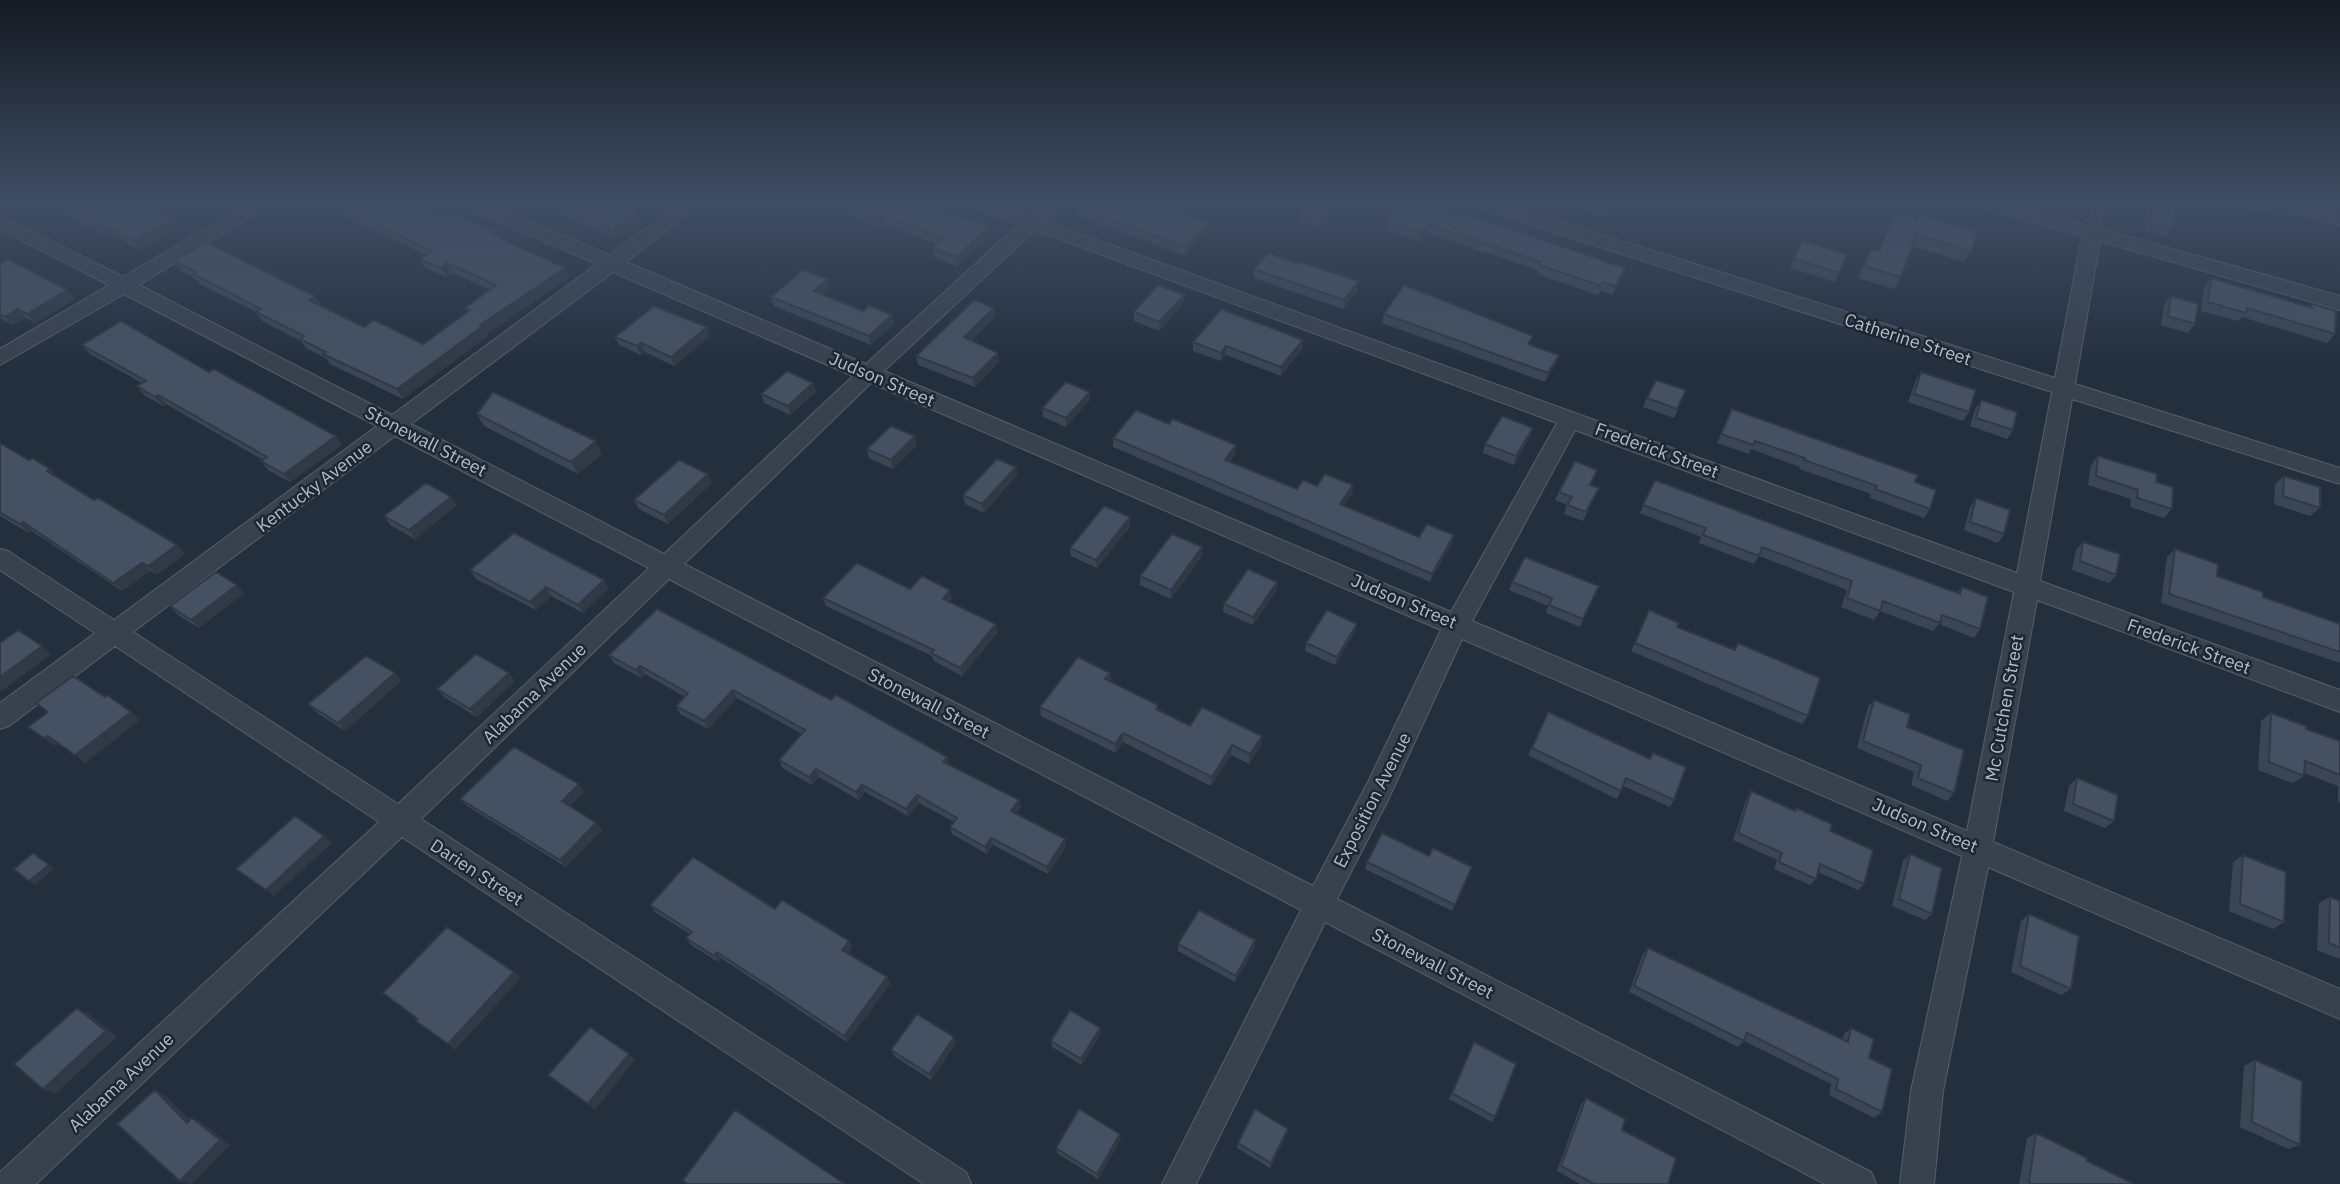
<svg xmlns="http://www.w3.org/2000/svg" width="2340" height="1184" viewBox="0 0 2340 1184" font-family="'IBM Plex Sans',sans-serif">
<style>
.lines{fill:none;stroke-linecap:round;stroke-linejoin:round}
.lane-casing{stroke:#565f6c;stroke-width:2}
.street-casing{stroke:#565f6c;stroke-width:2}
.lane{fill:#38414e;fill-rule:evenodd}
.street{fill:#38414e;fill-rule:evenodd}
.wall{fill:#3b4654}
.shaded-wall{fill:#303945}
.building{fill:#455162;stroke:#303945;stroke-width:2}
.labels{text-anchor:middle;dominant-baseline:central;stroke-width:5;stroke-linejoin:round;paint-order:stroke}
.street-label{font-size:18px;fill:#b4bcc9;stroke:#1d2633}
</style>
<rect width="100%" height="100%" fill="#242f3e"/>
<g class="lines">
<!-- lane casing -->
<g class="lane-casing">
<path id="lane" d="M2095 201H2105L2097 233 2092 236 2087 233Z"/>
</g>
<!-- street casing -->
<g class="street-casing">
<path id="street" d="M253 201H276L139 285 392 415 597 264 459 205 457 201H483L609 255 683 201H704L626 262 866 364 1019 224 966 205 964 201H991L1029 215 1044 201H1064L1045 221 2017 573 2052 392 1469 205 1467 201H1496L2055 378 2082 236 1973 205 1971 201H2002L2340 296V310L2100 241 2075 384 2340 468V484L2072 399 2040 581 2340 690V712L2037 600 1993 842 2340 989V1019L1988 867 1943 1091 1934 1184H1900L1911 1091 1962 856 1462 639 1388 800 1337 899 1871 1172 1876 1184H1825L1325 922 1196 1184H1162L1301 910 669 579 421 819 966 1172 971 1184H924L402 837 36 1184H0V1172L379 822 115 646 9 726 0 729V703L95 633 0 570V549L8 551 114 620 377 426 124 294 0 365V349L109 285 0 229V215L123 277ZM1035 230 1557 423 1451 612 884 371ZM613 272 853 376 664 554 411 424ZM871 383 1441 630 1368 782 1313 886 684 564ZM1575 430 2014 592 1967 831 1472 621ZM395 436 649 568 398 804 133 632Z
M2227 201H2286L2340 213V225L2295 214 2236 207Z"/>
</g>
<!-- lane -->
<use href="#lane" class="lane"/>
<!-- street -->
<use href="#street" class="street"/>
</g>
<!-- wall -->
<path class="wall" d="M36 201H125L180 227 141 250 108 233 104 235Z
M311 201H411L445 217 495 231 498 237 569 277 487 334 488 336 403 399 330 364 327 359 306 348 301 341 262 321 256 312 200 284 195 278 181 271 174 261 315 296 321 305 364 327 423 344 467 312 465 308 490 290 453 273 446 277 425 268 420 259 426 255Z
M525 201H615L639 211 643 220 617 239Z
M813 201H917L990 236 957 266 934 257 932 248 936 244 884 224 879 228Z
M1310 201H1343L1320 229 1299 221 1300 214Z
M1402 201 1622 277 1612 295 1600 291 1598 295 1537 274 1538 270 1427 233 1420 242 1385 230 1387 222Z
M1587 201H1618L1608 218 1584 211Z
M2153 202 2173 228 2166 237 2144 231 2147 211Z
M1075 207 1151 210 1209 222 1208 231 1186 256 1076 216Z
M1896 212 1917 219 1920 214 1971 251 1964 262 1912 246 1901 277 1894 289 1858 278 1865 260 1871 249 1878 250Z
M1802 240 1839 273 1835 282 1790 268Z
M0 264 75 299 35 323 26 318 13 325 0 318Z
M1254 269 1358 290 1343 309 1254 278Z
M2211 278 2310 307 2312 304 2335 334 2327 343 2242 317 2239 321 2201 311 2204 287Z
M830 288 823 294 863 311 892 315 894 324 871 345 774 306 771 297Z
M1184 295 1183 304 1159 331 1134 321V312Z
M2171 296 2195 324 2188 333 2161 325 2164 305Z
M994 308 995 317 971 341 999 362 975 387 918 365 916 356Z
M1384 314 1530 345 1559 355 1556 364 1545 382 1382 323Z
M710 336 674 366 645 352 641 355 619 345 615 337Z
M1193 342 1302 349 1281 376 1226 355 1221 361 1193 351Z
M82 345 209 372 336 436 342 445 290 482 268 470 261 461 263 460 166 404 163 406 144 395 137 386 142 383 90 354Z
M1921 372 1969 412 1963 421 1908 402 1916 380Z
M813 383 816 392 790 415 764 403 761 394Z
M1686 390 1674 418 1643 407 1647 398Z
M1090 400 1066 427 1043 417 1042 408Z
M1981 400 2013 430 2007 439 1970 426 1975 409Z
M1732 409 1915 482 1930 509 1924 518 1870 498 1871 494 1799 469 1800 467 1751 449 1749 454 1717 443Z
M477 414 602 454 578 474 484 426Z
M1169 424 1236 445 1235 454 1230 461 1297 489 1317 486 1353 485 1352 494 1343 506 1419 537 1454 535 1452 543 1430 582 1113 447V438Z
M1530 436 1514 465 1483 453 1485 444Z
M0 443 59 477 94 500 177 545 185 554 156 575 150 571 122 591 32 531 29 533 0 516Z
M917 445 893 469 869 458 867 449Z
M2098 456 2156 482 2172 509 2164 518 2130 507 2131 499 2088 485 2091 465Z
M1016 467 1017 475 984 513 965 504 963 495Z
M2284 476 2320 508 2310 516 2274 504 2275 484Z
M1594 478 1591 485 1599 488 1583 521 1564 514 1567 505 1555 500 1559 492Z
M1655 480 1957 593 1962 587 1980 629 1974 638 1939 624 1933 631 1880 611 1874 620 1841 607 1847 590 1759 556 1754 564 1699 543 1701 537 1640 513Z
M712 483 668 524 639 509 634 500Z
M1976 498 2004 534 1998 543 1964 530 1970 507Z
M457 505 415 539 390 525 384 516Z
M1130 517V526L1097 568 1071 556 1070 548Z
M2083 542 2116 575 2109 583 2072 570 2076 550Z
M1202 547V556L1171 599 1140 585V576Z
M2175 549 2217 576 2263 597 2340 624V663L2161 603 2167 557Z
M470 570 604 580 609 588 583 613 551 596 536 610 476 579Z
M1277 582 1276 591 1253 625 1223 612 1224 604Z
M1512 582 1599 586 1580 627 1546 613 1548 606 1509 590Z
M910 589 952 598 949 602 996 624 997 633 962 676 934 661 932 656 826 606 823 598Z
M244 593 199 628 178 615 170 606Z
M1649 610 1677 627 1734 650 1738 643 1808 716 1802 724 1631 651Z
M1355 632 1335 665 1305 651 1306 643Z
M609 655 831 700 947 757 948 765 1021 807 1016 814 1066 847 1048 874 993 845 987 854 952 834 950 827 954 822 919 803 908 816 865 792 859 800 819 777 812 785 782 768 779 760 802 734 737 698 708 729 680 714 676 706 685 697 645 674 641 678 614 663Z
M395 673 401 681 345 731 316 712 308 704Z
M1110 673 1111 682 1158 710 1190 726 1262 736 1261 745 1249 764 1231 755 1211 786 1123 742 1116 753 1041 716 1040 707Z
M515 681 477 717 444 697 437 689Z
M1874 700 1907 727 1954 793 1947 801 1911 785 1914 772 1857 748 1868 707Z
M1548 712 1649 759 1653 753 1674 800 1670 807 1623 786 1617 799 1528 755Z
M2271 713 2306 729 2340 741V803L2338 802V786L2304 773V776L2293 783 2258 770 2261 721Z
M2077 778 2114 821 2105 828 2064 811 2069 786Z
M1751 791 1794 810 1796 808 1830 831 1864 884 1858 890 1818 872 1816 879 1810 885 1774 869 1777 860 1733 840 1747 798Z
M584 792 570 806 596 823 602 830 566 867 467 806 460 799Z
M1910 854 1932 914 1925 920 1892 906 1903 861Z
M2243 855 2284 922 2273 929 2229 911 2233 862Z
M1429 856 1472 867 1452 911 1365 869 1367 862Z
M2330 897 2340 901V959L2317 950 2319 903Z
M650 905 775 909 849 941 852 947 848 953 887 977 890 984 847 1042 721 958 718 962 691 945 686 938 690 934 655 912Z
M2029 914 2071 989 2061 995 2011 972 2021 921Z
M1178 944 1255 947 1235 982 1178 951Z
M1648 948 1843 1039 1844 1034 1851 1028 1869 1058 1882 1112 1874 1118 1829 1095 1831 1084 1744 1041 1738 1047 1629 992 1643 954Z
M1100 1028 1101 1033 1082 1065 1052 1047 1051 1041Z
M1474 1042 1495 1117 1492 1122 1449 1099Z
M956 1043 931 1080 894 1056 891 1050Z
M2255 1060 2300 1145 2288 1149 2240 1127 2244 1066Z
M1586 1098 1668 1184H1580L1557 1171 1581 1104Z
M1288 1129 1287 1134 1270 1168 1237 1148 1238 1143Z
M2036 1133 2087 1161 2134 1184H2019L2027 1138Z
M1121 1139 1098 1179 1057 1153 1056 1148Z"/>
<!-- shaded-wall -->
<path class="shaded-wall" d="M1338 201H1343L1320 229 1321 221Z
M1616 201H1618L1608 218 1611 209Z
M639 211 643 220 617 239 613 230Z
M882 215 884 224 879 228 878 219Z
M173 219 180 227 141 250 134 241Z
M1209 222 1208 231 1186 256V247Z
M101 224 108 233 104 235 97 226Z
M1428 224 1427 233 1420 242 1422 233Z
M989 227 990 236 957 266 956 257Z
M447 263 453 273 446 277 441 268Z
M565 268 569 277 487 334 488 336 403 399 397 389 480 325Z
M1625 268 1622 277 1612 295 1615 286Z
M828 279 830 288 817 300 814 291Z
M1359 281 1358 290 1343 309 1344 300Z
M67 290 75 299 35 323 27 314Z
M1184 295 1183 304 1159 331V322Z
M315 296 321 305 309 300Z
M994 308 995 317 965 346 964 337Z
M18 309 26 318 13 325 5 317Z
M892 315 894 324 871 345 869 336Z
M707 327 710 336 674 366 671 357Z
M1303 340 1302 349 1281 376V367Z
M641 343 645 352 641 355 637 346Z
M1226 346V355L1221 361V353Z
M998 353 999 362 975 387 973 378Z
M1559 355 1556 364 1545 382 1548 373Z
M813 383 816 392 790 415 788 406Z
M1090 392V400L1066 427V418Z
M158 395 166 404 163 406 155 397Z
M1533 428 1530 436 1514 465 1516 456Z
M336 436 342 445 290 482 284 474Z
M915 436 917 445 893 469 891 460Z
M596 441 602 454 578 474 571 462Z
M1236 445 1235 454 1224 468 1225 460Z
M1016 467 1017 475 984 513 982 504Z
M50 469 59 477 56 479 47 471Z
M708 474 712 483 668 524 664 515Z
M1353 485 1352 494 1339 513 1340 504Z
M451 497 457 505 415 539 409 530Z
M1130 517V526L1097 568 1096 560Z
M23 522 32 531 29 533 20 524Z
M1454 535 1452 543 1430 582 1432 574Z
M177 545 185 554 156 575 148 566Z
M1202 547V556L1171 599V590Z
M142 563 150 571 122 591 113 583Z
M604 580 609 588 583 613 578 605Z
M1277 582 1276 591 1253 625V617Z
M237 585 244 593 199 628 191 620Z
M546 587 551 596 536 610 530 602Z
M950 590 952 598 945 607 943 599Z
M996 624 997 633 962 676 960 668Z
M1357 624 1355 632 1335 665 1337 657Z
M42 646 51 654 2 691 0 689V677Z
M640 666 645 674 641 678 636 670Z
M395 673 401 681 345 731 338 723Z
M509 673 515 681 477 717 470 709Z
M1110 673 1111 682 1105 679Z
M733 690 737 698 708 729 704 721Z
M131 712 140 720 85 763 75 755Z
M1123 733V742L1116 753 1115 744Z
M48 736 58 743 54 746 44 738Z
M1262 736 1261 745 1249 764 1250 754Z
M1232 745 1231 755 1211 786 1212 777Z
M947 757 949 765 945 770 943 762Z
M816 769 819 777 812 785 809 777Z
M579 784 584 792 568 809 562 801Z
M862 785 865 792 859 800 856 792Z
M917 795 919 803 908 816 906 809Z
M1019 800 1021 807 1012 819 1011 811Z
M596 823 602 830 566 867 560 860Z
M324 836 332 843 274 896 266 890Z
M991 838 993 845 987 854 985 847Z
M1065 839 1066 847 1048 874 1047 867Z
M33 853 54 869 35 885 29 881Z
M1255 940V947L1235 982 1236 976Z
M849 941 852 947 845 956 842 950Z
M717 952 721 958 718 962 714 956Z
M514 972 521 978 455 1050 448 1044Z
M887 977 890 984 847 1042 844 1036Z
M77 1008 89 1014 117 1037 55 1094 43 1089Z
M1100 1028 1101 1033 1082 1065 1081 1059Z
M954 1037 956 1043 931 1080 929 1074Z
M629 1054 635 1060 595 1110 588 1104Z
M155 1090 166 1096 198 1128 187 1123Z
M192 1118 203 1123 230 1145 192 1184H189L180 1181Z
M1288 1129 1287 1134 1270 1168 1271 1163Z
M1120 1134 1121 1139 1098 1179 1097 1174Z"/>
<!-- building -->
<path class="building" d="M46 201H125L139 208 145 205 173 219 134 241 101 224 97 226Z
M326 201H411L445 217 452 213 495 231 491 234 565 268 480 325 483 326 397 389 323 354 326 352 300 339 304 336 256 312 261 309 193 274 196 272 174 261 206 242 315 296 309 300 364 327 374 320 423 344 470 310 465 308 496 285 447 263 441 268 420 259 432 251Z
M542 201H615L639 211 613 230Z
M833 201H917L989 227 956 257 932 248 943 238 882 215 878 219Z
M1081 201H1126L1151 210 1158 203 1209 222 1186 247 1075 207Z
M1310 201H1338L1321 221 1300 214Z
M1402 201H1415L1459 216 1461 213 1490 222 1625 268 1615 286 1603 282 1601 286 1539 265 1541 262 1428 224 1422 233 1387 222Z
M1587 201H1616L1611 209Z
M2153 202 2176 208 2173 228 2150 222Z
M1896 212 1917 219 1920 214 1978 231 1971 251 1916 234 1901 277 1864 266 1871 249 1879 251Z
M1802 240 1847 254 1839 273 1794 259Z
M1268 253 1298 264 1300 262 1359 281 1344 300 1254 269Z
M8 259 67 290 27 314 18 309 5 317 0 314V264Z
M803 270 828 279 814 291 863 311 869 305 892 315 869 336 771 297Z
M2211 278 2312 308V304L2336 311 2335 334 2247 308 2246 313 2208 302Z
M1158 285 1184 295 1159 322 1134 312Z
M1404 285 1533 336 1528 344 1559 355 1548 373 1384 314Z
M2171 296 2198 304 2195 324 2168 316Z
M974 300 994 308 964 337 998 353 973 378 916 356Z
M654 306 707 327 671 357 641 343 637 346 615 337Z
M1221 309 1303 340 1281 367 1226 346 1221 353 1193 342Z
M121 321 209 372 214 369 336 436 284 474 261 461 267 457 158 395 155 397 137 386 146 381 82 345Z
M787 371 813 383 788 406 761 394Z
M1921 372 1976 390 1969 412 1914 394Z
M1656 380 1686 390 1677 409 1647 398Z
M1066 382 1090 392 1066 418 1042 408Z
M493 392 596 441 571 462 477 414Z
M1981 400 2017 412 2013 430 1976 418Z
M1732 409 1918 475 1915 482 1936 490 1930 509 1875 489 1877 486 1804 460 1805 458 1755 441 1753 445 1721 434Z
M1136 410 1169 424 1173 419 1236 445 1225 460 1297 489 1303 480 1317 486 1325 474 1353 485 1340 504 1419 537 1427 524 1454 535 1432 574 1113 438Z
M1502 416 1533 428 1516 456 1485 444Z
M891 426 915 436 891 460 867 449Z
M0 443 29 460 32 458 50 469 47 471 94 500 98 498 177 545 148 566 142 563 113 583 23 522 20 524 0 513Z
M2098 456 2157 474 2156 482 2173 487 2172 509 2137 498 2138 490 2096 476Z
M997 459 1016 467 982 504 963 495Z
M679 460 708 474 664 515 634 500Z
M1575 461 1597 470 1590 485 1599 488 1586 512 1567 505 1572 497 1559 492Z
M2284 476 2320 487V508L2283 496Z
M1655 480 1960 594 1962 587 1988 597 1980 629 1942 615 1940 623 1883 601 1880 611 1847 598 1852 581 1762 547 1759 556 1703 535 1706 528 1643 505Z
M426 483 451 497 409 530 384 516Z
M1976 498 2010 510 2004 534 1970 522Z
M1104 506 1130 517 1096 560 1070 548Z
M514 533 604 580 578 605 546 587 530 602 470 570Z
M1172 534 1202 547 1171 590 1140 576Z
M2083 542 2120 554 2116 575 2080 561Z
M2175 549 2218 564 2217 576 2263 592V597L2340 624V652L2169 594Z
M1525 557 1599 586 1583 619 1549 605 1552 598 1512 582Z
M857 563 910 589 922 576 950 590 943 599 996 624 960 668 931 653 934 650 823 598Z
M1248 569 1277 582 1253 617 1224 604Z
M216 572 237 585 191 620 170 606Z
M657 609 831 700 836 695 947 757 943 762 1019 800 1011 811 1065 839 1047 867 991 838 985 847 950 827 957 818 917 795 906 809 862 785 856 792 816 769 809 777 779 760 805 730 733 690 704 721 676 706 688 693 640 666 636 670 609 655Z
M1327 610 1357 624 1337 657 1306 643Z
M1649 610 1679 623 1677 627 1735 650 1738 643 1820 678 1808 716 1635 643Z
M18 630 42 646 0 677V643Z
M476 654 509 673 470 709 437 689Z
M366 656 395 673 338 723 308 704Z
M1078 657 1110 673 1105 679 1158 705 1156 709 1190 726 1202 707 1262 736 1250 754 1232 745 1212 777 1123 733 1115 744 1040 707Z
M73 676 105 697 107 695 131 712 75 755 48 736 44 738 28 727 48 712 36 703Z
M1874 700 1910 714 1907 727 1964 750 1954 793 1918 778 1921 765 1863 741Z
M1548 712 1650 759 1653 753 1686 767 1674 800 1626 778 1621 791 1532 748Z
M2271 713 2306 726V729L2340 741V775L2305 761 2304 776 2269 762Z
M514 747 579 784 562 801 596 823 560 860 460 799Z
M2077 778 2118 795 2114 821 2073 804Z
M1751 791 1795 811 1796 808 1832 824 1830 831 1873 850 1864 884 1820 864 1816 879 1779 862 1782 853 1738 833Z
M295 816 324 836 266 890 236 869Z
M1382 833 1429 856 1433 848 1472 867 1455 905 1367 862Z
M33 853 49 865 29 881 14 869Z
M1910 854 1942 868 1932 914 1899 899Z
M2243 855 2286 872 2284 922 2240 904Z
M693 857 775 909 782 900 849 941 842 950 887 977 844 1036 717 952 714 956 686 938 692 932 650 905Z
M2330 897 2340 901V948L2329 943Z
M1199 910 1255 940 1236 976 1178 944Z
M2029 914 2079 936 2071 989 2020 966Z
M447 927 514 972 448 1044 416 1021 418 1019 383 993Z
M1648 948 1848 1042 1851 1028 1874 1039 1869 1058 1892 1069 1882 1112 1836 1089 1838 1079 1747 1033 1744 1041 1634 986Z
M77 1008 106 1031 43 1089 14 1064Z
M1070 1010 1100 1028 1081 1059 1051 1041Z
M917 1014 954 1037 929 1074 891 1050Z
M590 1027 629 1054 588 1104 548 1075Z
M1474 1042 1516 1064 1495 1117 1452 1093Z
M2255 1060 2302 1081 2300 1145 2252 1122Z
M155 1090 187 1123 192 1118 220 1140 180 1181 117 1124Z
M1586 1098 1625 1119 1622 1130 1676 1158 1668 1184H1594L1561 1166Z
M1079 1109 1120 1134 1097 1174 1056 1148Z
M1255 1109 1288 1129 1271 1163 1238 1143Z
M735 1110 845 1184H688L683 1180Z
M2036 1133 2087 1158V1161L2134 1184H2032L2029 1182Z"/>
<!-- sky -->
<linearGradient id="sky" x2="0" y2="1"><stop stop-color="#141a22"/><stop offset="0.55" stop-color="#3f4d63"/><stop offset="1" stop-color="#3f4d63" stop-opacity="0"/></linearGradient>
<rect width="2340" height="367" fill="url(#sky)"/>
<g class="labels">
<!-- street labels -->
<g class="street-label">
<text transform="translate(1908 339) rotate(18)">Catherine Street</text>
<text transform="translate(882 379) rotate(23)">Judson Street</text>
<text transform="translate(426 441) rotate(27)">Stonewall Street</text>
<text transform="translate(1657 450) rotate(20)">Frederick Street</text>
<text transform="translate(314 486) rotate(-37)">Kentucky Avenue</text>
<text transform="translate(1404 601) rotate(23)">Judson Street</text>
<text transform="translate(2189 646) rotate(20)">Frederick Street</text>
<text transform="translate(534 693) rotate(-44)">Alabama Avenue</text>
<text transform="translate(929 703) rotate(27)">Stonewall Street</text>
<text transform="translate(2004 708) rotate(-80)">Mc Cutchen Street</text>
<text transform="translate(1372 800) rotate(-63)">Exposition Avenue</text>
<text transform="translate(1925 825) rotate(23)">Judson Street</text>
<text transform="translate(477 872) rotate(33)">Darien Street</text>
<text transform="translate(1433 963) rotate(27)">Stonewall Street</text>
<text transform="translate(121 1082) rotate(-43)">Alabama Avenue</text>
</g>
</g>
</svg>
